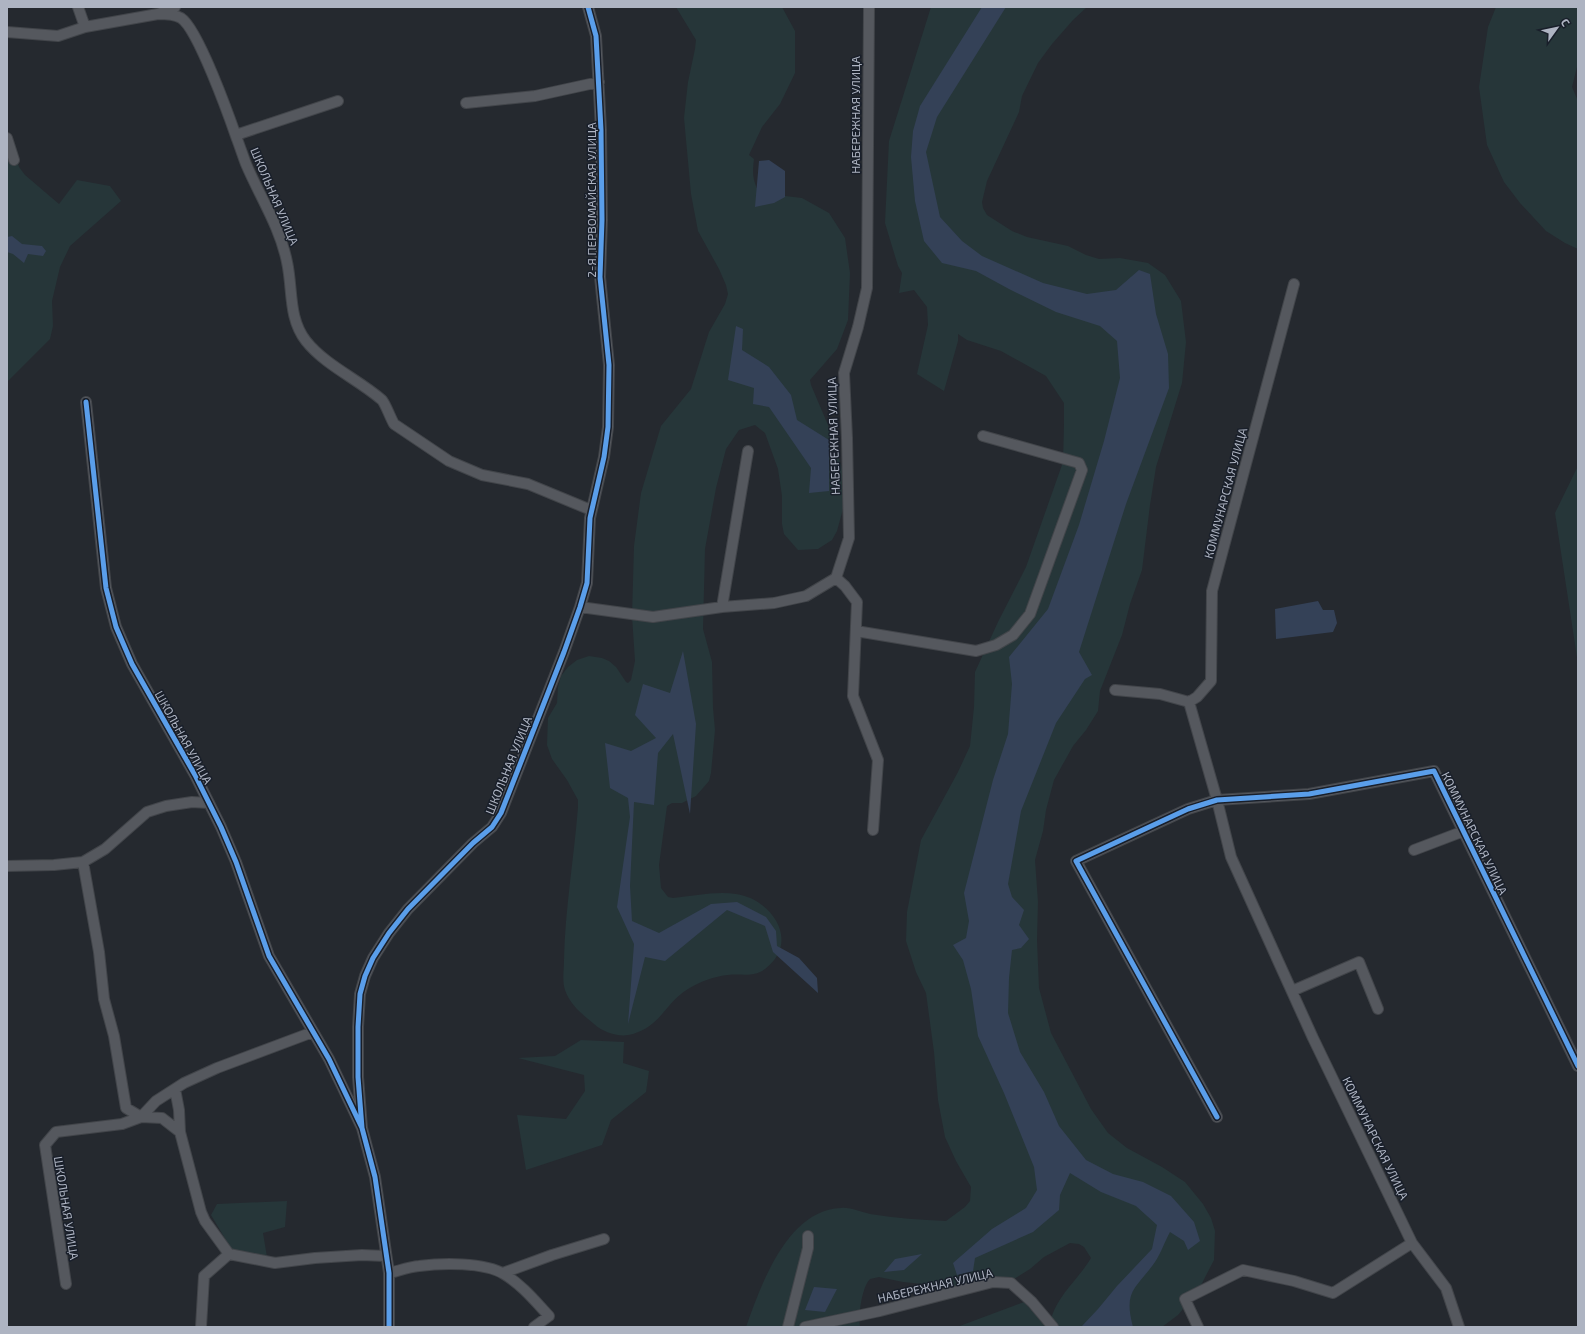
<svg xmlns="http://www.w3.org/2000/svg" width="1585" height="1334" viewBox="0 0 1585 1334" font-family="'Exo 2',sans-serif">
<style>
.green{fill:#263639}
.water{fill:#344157}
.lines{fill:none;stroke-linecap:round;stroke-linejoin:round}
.minor-casing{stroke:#42454a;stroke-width:12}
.minor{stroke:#55585e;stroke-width:10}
.cycleway-casing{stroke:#191f2a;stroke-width:8}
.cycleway{stroke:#5a9eea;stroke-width:5}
.labels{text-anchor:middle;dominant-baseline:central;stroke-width:3;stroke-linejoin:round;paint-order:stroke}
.street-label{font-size:12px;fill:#aeb4c2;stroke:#191f2a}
</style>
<rect width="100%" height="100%" fill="#25292f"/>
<!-- green -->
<path class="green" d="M676 7H782L795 31V73L780 104 762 127 749 155 754 159C752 175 753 181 760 195H777L802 198 829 213 845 238 850 273 848 320 837 349 810 380 811 385 828 425 843 472V509L837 531 832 540 818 549 798 550 784 534 782 524V496L778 469 765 433 755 425 739 430 726 449 716 488 705 549 703 629 712 662 713 708 715 730 711 773 709 781 696 796 682 803H672L667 806 659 865 661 888 668 897 673 898C694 896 715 891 736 894 772 899 801 942 765 969 753 978 741 973 728 975 715 976 699 982 688 989 665 1003 662 1025 633 1034 620 1038 604 1033 594 1024 583 1015 570 1005 565 990 562 981 564 970 564 960 565 909 574 858 578 807V800L567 780 552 759 547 745 548 718 557 703 558 687 561 676 568 667 577 660 589 656 602 658 609 661 616 667 626 682 628 683 631 680 635 661 632 616 634 546 641 493 661 426 691 389 709 332 725 304 728 294 726 285 719 269 698 231 691 194 684 118 688 82 695 49 696 40Z
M931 7H1087L1073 20 1052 44 1038 63 1022 96 1019 112 987 181 982 202 983 208 987 215 1012 231 1027 237 1068 246 1086 255 1099 259 1120 258 1148 263 1165 275 1181 301 1186 342 1182 383 1156 467 1150 505 1142 570 1130 604 1122 635 1100 691 1098 711 1086 730 1073 746 1054 780 1046 810 1043 831 1035 860 1038 902 1037 940 1039 988 1051 1033 1091 1109 1108 1133 1127 1148 1162 1167 1185 1182 1203 1204 1211 1218 1215 1231 1214 1260 1198 1291 1178 1315 1162 1327H1049C1055 1296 1076 1283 1091 1258L1084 1247 1079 1244 1070 1243 1044 1257 1030 1269 1009 1282 991 1288H962L903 1282 879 1277 870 1279C862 1287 858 1315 860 1327H746C761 1285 787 1210 841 1208 850 1207 861 1212 870 1214 896 1218 921 1220 946 1221L965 1207 970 1201 971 1187 956 1161 945 1137 938 1100 934 1052 926 993 916 972 906 941 907 912 921 840 958 772 970 746 974 707 975 672 998 622 1026 567 1063 462 1064 424V403L1046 376 1001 351 967 340 958 334V341L944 391 917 374 928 325 927 307 914 290 899 293 902 273 898 266 885 223 889 141Z
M1496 7H1578V63L1572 87 1578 101V249L1565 243 1546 231 1520 203 1504 182 1487 145 1479 87 1488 27Z
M7 129 19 167 25 175 59 204 77 180 110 186 121 201 70 246 60 267 52 301 53 326 50 339 7 382Z
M1578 466V664L1555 513Z
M581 1040 624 1042 623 1063 649 1071 646 1092 611 1120 602 1145 526 1170 517 1115 566 1119 585 1091 584 1075 518 1058 555 1056Z
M287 1201 285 1227 263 1233 267 1257 233 1252 211 1215 217 1204Z
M1024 1302 1047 1327H957Z"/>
<!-- water -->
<path class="water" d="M982 7H1006L937 117 926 152 940 217 962 241 982 256 1043 283 1087 294 1116 290 1139 270 1150 274 1156 314 1168 354 1169 388 1126 504 1079 652 1092 675 1085 679 1056 723 1021 811 1008 884 1012 897 1024 910 1019 925 1029 939 1021 948 1012 950 1009 978 1008 1013 1020 1052 1044 1092 1059 1126 1086 1160 1113 1174 1143 1182 1171 1196 1194 1222 1200 1241 1188 1250 1184 1241 1170 1232C1165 1241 1161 1253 1155 1262 1136 1289 1123 1290 1133 1327L1082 1326 1098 1309 1117 1286 1152 1249 1157 1225 1136 1206 1101 1192 1070 1173 1060 1195 1059 1210 1033 1232 975 1258 973 1271 957 1275 953 1263 992 1229 1026 1208 1037 1190 1034 1167 1004 1093 978 1036 971 989 963 960 953 945 966 938 969 921 964 893 993 780 1008 734 1012 684 1009 657 1048 609 1079 525 1104 441 1120 378 1117 341 1100 326 1056 312 1009 289 976 271 942 263 924 241 915 201 911 157 913 131 920 106Z
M769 160 785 171V197L774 203 755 207 759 161Z
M12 236 22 244 42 246 46 251 43 256 28 254 24 263 13 254 7 252V237Z
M736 326 743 329 742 350 769 367 791 395 797 420 829 440V491L809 493 811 468 769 407 753 404 754 388 728 380Z
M1318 601 1323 610H1334L1337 623 1333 632 1276 639 1275 609Z
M683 651 696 724 690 814 673 734 658 753 654 805 634 802 630 886 632 921 659 933 711 904 737 902 766 917 776 931 777 946 799 958 817 978 818 993 773 952 765 926 727 910 665 961 645 957 628 1024 634 944 617 907 630 817 628 798 610 788 605 743 631 751 656 738 635 715 643 684 670 693Z
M922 1254 904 1270 884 1272 895 1259Z
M814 1287 837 1289 825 1312 805 1310Z"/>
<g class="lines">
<!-- minor casing -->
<g class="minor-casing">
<path id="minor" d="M78 7 85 27
M158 14C166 14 174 14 181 18 198 29 229 116 237 139 240 147 243 156 246 164 260 197 280 227 287 262 293 289 288 318 306 341 326 366 358 379 382 400 385 403 391 419 394 424L449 461 482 475 528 484 591 510
M7 32 58 36 85 27 158 14 175 7
M466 103 535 96 599 82
M236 135 338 101
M7 138 14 160
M86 402 106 588 116 627 132 664 195 775 221 827 236 862 269 956 329 1059 362 1128 375 1177 389 1273V1327
M836 578 845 586 857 602 853 696 878 760 873 830
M580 607 653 617 722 607 774 603 806 596 836 578 849 538 847 438 844 373 858 327 867 288 869 7
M722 607 748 451
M856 631 976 651 996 645 1013 635 1030 614 1082 470 1079 463 983 436
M1115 690 1160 694 1189 702 1217 800 1231 857 1313 1038 1412 1243 1446 1288 1459 1327
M1189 702 1197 697 1211 681 1212 591 1294 284
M1414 850 1464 831
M83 862 105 849 147 812 166 806 192 802 209 803
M7 866 54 865 83 862 99 952 104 999 114 1036 126 1108 141 1117 156 1101 184 1083 217 1068 313 1032
M1292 991 1359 962 1378 1009
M175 1089 179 1110 180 1132
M1217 1117 1076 861 1188 809 1217 800 1309 794 1434 771 1578 1066
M362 1128 358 1077V1027L360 994 365 976 373 958 389 933 408 909 473 843 492 827 501 813 564 652 580 607 587 583 590 518 604 457 608 427 609 365 600 277 602 220 601 130 596 36 588 7
M229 1254 275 1263 315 1258 362 1255 385 1256
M389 1273C398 1271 409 1267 419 1266 442 1263 484 1262 504 1274 522 1285 535 1301 549 1316L534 1327
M503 1273 552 1255 604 1239
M66 1284 45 1145 56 1132 122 1124 141 1117 162 1118 180 1132 201 1212 205 1221 229 1254 204 1276 201 1327
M788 1327 808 1248V1236
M805 1327 880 1311 993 1282 1011 1283 1032 1302 1053 1327
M1198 1327 1185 1299 1243 1270 1294 1281 1333 1293 1412 1243"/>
</g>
<!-- minor -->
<use href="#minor" class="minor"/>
<!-- cycleway casing -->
<g class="cycleway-casing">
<path id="cycleway" d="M86 402 106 588 116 627 132 664 195 775 221 827 236 862 269 956 329 1059 362 1128 375 1177 389 1273V1327
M1217 1117 1076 861 1188 809 1217 800 1309 794 1434 771 1578 1066
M362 1128 358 1077V1027L360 994 365 976 373 958 389 933 408 909 473 843 492 827 501 813 564 652 580 607 587 583 590 518 604 457 608 427 609 365 600 277 602 220 601 130 596 36 588 7"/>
</g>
<!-- cycleway -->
<use href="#cycleway" class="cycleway"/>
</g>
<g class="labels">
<!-- street labels -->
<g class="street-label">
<text transform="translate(855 115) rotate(-90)">НАБЕРЕЖНАЯ УЛИЦА</text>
<text transform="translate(275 196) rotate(67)">ШКОЛЬНАЯ УЛИЦА</text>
<text transform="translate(591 200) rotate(-90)">2-Я ПЕРВОМАЙСКАЯ УЛИЦА</text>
<text transform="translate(833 436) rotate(-92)">НАБЕРЕЖНАЯ УЛИЦА</text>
<text transform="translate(1225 493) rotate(-75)">КОММУНАРСКАЯ УЛИЦА</text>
<text transform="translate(184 737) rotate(61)">ШКОЛЬНАЯ УЛИЦА</text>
<text transform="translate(508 765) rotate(-68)">ШКОЛЬНАЯ УЛИЦА</text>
<text transform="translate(1475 833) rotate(64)">КОММУНАРСКАЯ УЛИЦА</text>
<text transform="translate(1376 1138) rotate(64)">КОММУНАРСКАЯ УЛИЦА</text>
<text transform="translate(67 1208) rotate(81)">ШКОЛЬНАЯ УЛИЦА</text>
<text transform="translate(935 1285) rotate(-13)">НАБЕРЕЖНАЯ УЛИЦА</text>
</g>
</g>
<!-- border -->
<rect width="1585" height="1334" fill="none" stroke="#aeb4c2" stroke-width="16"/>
<!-- north arrow -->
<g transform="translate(1557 28) rotate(57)" stroke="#191f2a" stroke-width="3" paint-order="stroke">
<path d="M0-3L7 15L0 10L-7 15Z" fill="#aeb4c2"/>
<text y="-6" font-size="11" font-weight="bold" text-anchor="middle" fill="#aeb4c2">С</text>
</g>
</svg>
